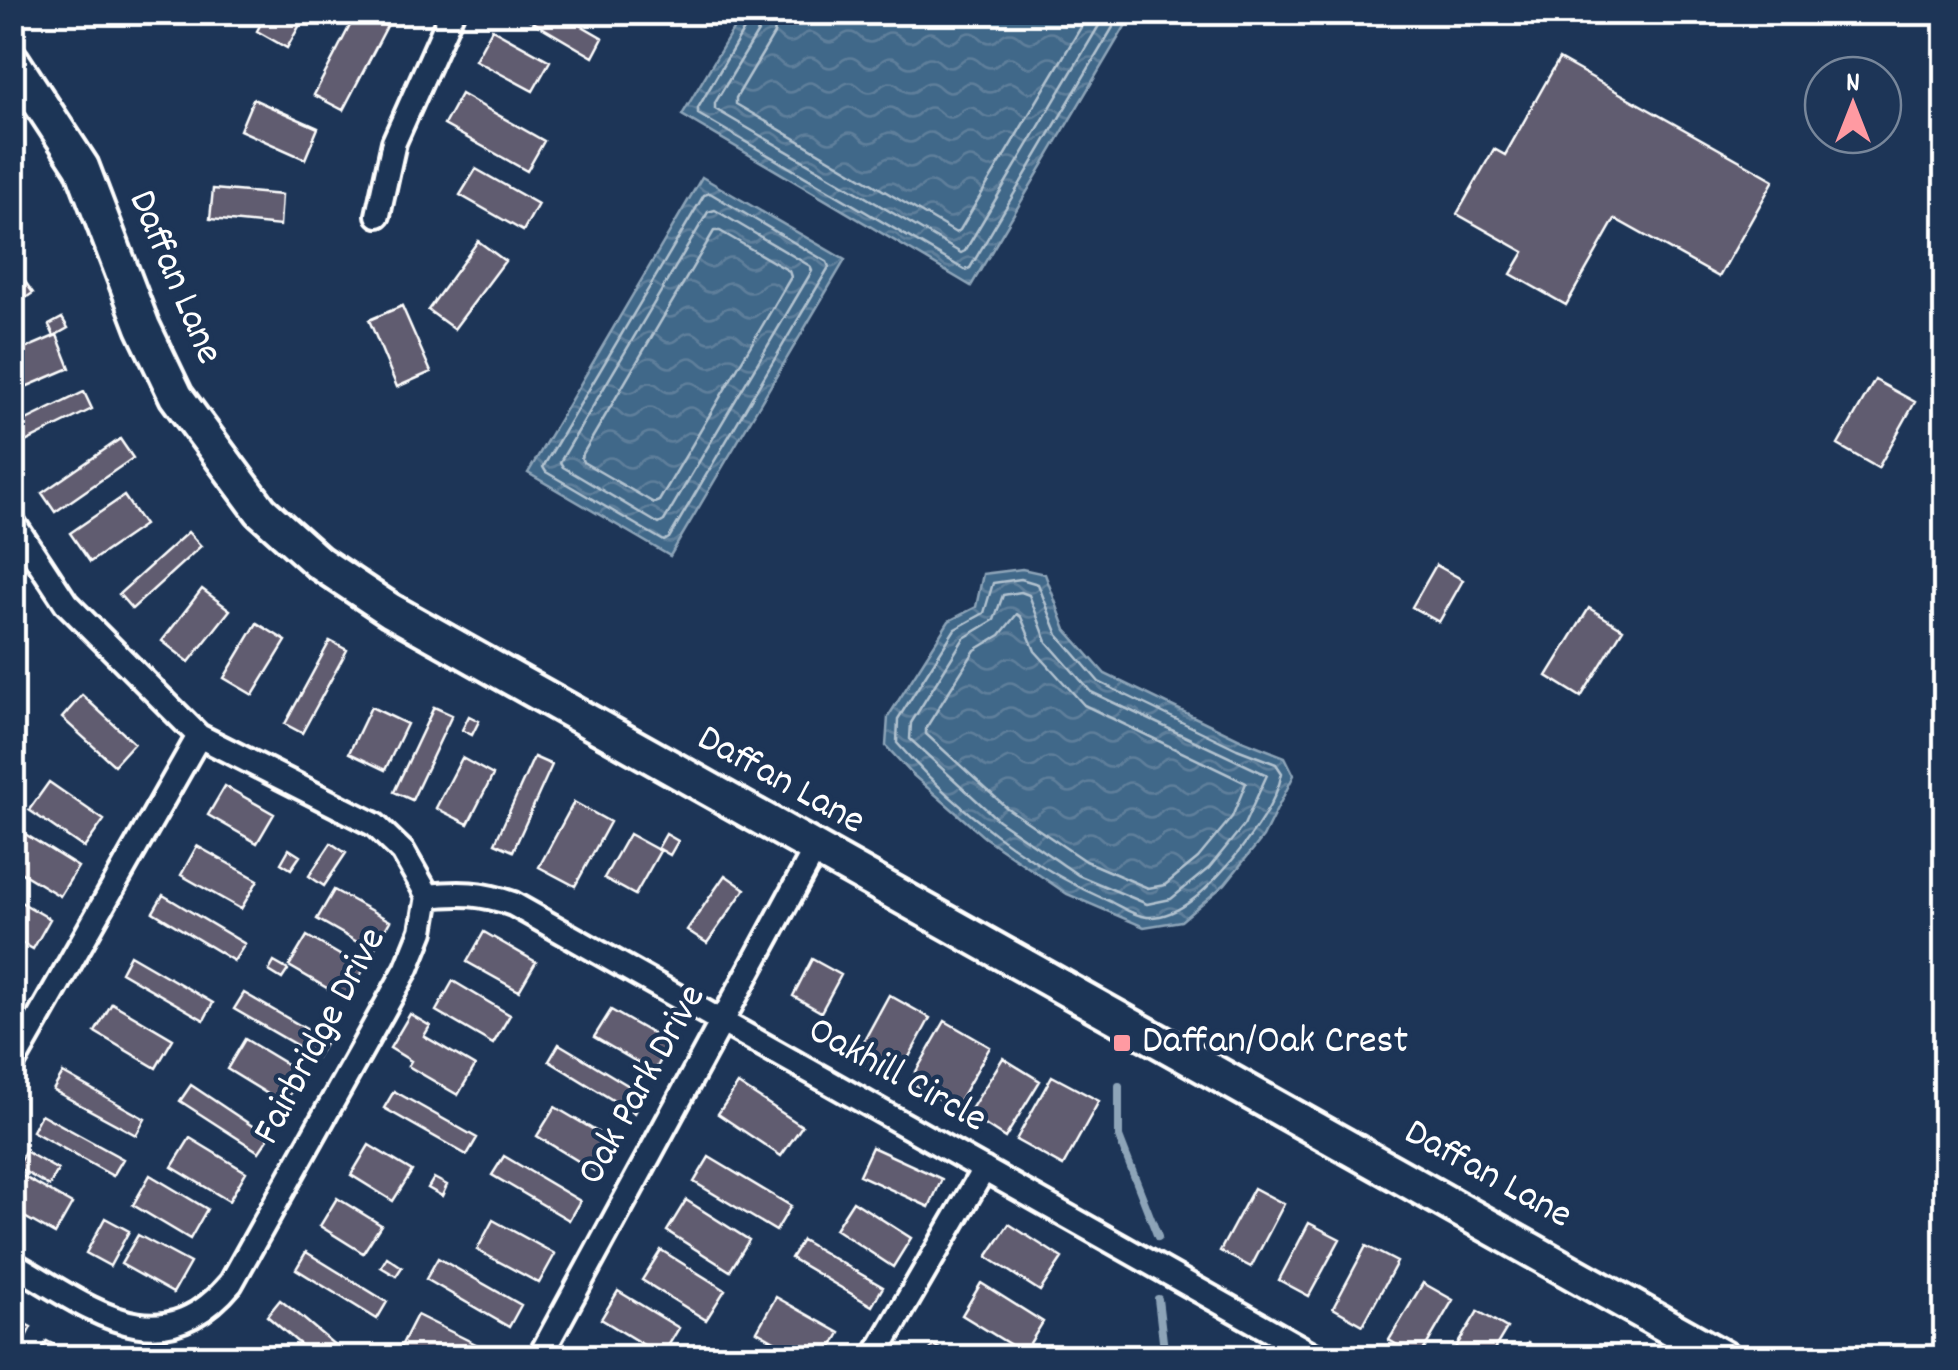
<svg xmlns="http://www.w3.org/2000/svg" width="1958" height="1370" viewBox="0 0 1958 1370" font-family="Dekko,sans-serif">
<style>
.water{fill:url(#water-waves);stroke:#8da4b8;stroke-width:2.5}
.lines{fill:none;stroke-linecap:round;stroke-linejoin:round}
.shore{stroke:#b3c3d0;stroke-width:2.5}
.stream{stroke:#8da4b8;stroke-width:8}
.building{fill:#615c70;stroke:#fff;stroke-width:2.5}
.street-casing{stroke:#fff;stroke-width:30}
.secondary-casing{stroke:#fff;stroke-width:40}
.street{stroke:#1d3557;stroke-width:22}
.secondary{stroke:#1d3557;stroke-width:32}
.poi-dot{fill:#ff9aa2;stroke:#1d3557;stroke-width:4}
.labels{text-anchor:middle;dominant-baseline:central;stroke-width:9;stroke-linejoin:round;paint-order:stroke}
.street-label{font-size:40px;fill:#fff;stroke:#1d3557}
.poi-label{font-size:40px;fill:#fff;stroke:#1d3557;text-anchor:start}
</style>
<defs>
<pattern id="water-waves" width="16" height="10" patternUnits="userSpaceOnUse" patternTransform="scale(2.5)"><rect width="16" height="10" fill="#416889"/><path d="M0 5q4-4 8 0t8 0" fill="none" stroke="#5e7f9b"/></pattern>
</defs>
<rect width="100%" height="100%" fill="#1d3557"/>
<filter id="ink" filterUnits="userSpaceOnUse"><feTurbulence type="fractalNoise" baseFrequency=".01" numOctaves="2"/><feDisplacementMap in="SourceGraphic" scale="20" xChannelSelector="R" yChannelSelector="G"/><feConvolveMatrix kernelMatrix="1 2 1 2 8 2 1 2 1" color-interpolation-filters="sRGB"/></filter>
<g filter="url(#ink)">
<!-- water -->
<path class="water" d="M743 13V12L1133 13 971 286 682 115Z
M702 177 845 260 670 556 528 473Z
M1022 569 1045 574 1066 630 1105 674 1242 740 1285 757 1294 775 1263 837 1225 884 1181 921 1144 927 1067 894 984 837 913 775 886 746 888 717 949 621 976 607 983 574Z"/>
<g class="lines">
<!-- shore -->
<path class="shore" d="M751 12 749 21 698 108V114L965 270 970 268 1122 12
M763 12 761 27 715 103V109L961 253 965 251 1107 12
M778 12 774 34 736 98V104L956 233 960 230 1090 12
M710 193 827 262 829 267 669 538 664 541 546 472 543 467 704 195Z
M715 210 810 266 812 271 664 521 659 524 563 467 560 462 708 212Z
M714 231H720L789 271 791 277 659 501 654 503 583 462 581 457Z
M1021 579 1038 584 1058 635 1099 682 1237 749 1276 764 1282 773C1276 804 1252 835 1233 859 1212 883 1182 919 1147 917 1135 916 1121 907 1111 902 1031 868 954 808 897 743L898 719 955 629 984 613 993 583Z
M1021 592 1029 595 1047 642 1091 692 1267 775 1244 825 1209 868 1171 899 1147 904 1078 875 998 820 910 739 911 723 964 638 994 620 1003 595Z
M1017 614 1021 617 1035 651 1084 705 1246 783 1232 817 1198 858 1165 885 1148 888 1085 861 1007 808 926 734V728L975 650 1000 635Z"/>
<!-- stream -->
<path class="stream" d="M1119 1086V1137L1158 1237
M1158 1299 1165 1358"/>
</g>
<!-- building -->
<path class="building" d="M267 12H307L287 48 257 31Z
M357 12 387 26 343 110 314 95Z
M516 12H558L603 38 593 57Z
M492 29 550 61 533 91 475 60Z
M1559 59 1774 180 1719 277 1615 219 1566 305 1511 274 1524 252 1457 214 1494 149 1505 155Z
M461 94 544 141 527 171 444 125Z
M253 99 318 128 305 159 240 130Z
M476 169 538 204 523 231 460 195Z
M213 189 282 195 280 226 210 219Z
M478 241 505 261 454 329 428 310Z
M12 263 33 293 12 307Z
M402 306 431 372 397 387 369 320Z
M62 318 68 328 54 336 49 325Z
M57 335 70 368 23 388 12 363V354Z
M1875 380 1915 402 1878 468 1838 445Z
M84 392 92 409 21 444 12 427Z
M120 439 133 458 55 512 42 493Z
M124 496 144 525 90 562 70 533Z
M188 532 201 546 132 609 119 594Z
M1436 565 1463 580 1439 622 1412 607Z
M202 589 230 610 189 662 162 641Z
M1589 608 1623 629 1581 697 1547 676Z
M257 623 286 641 253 695 224 678Z
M330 641 347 650 302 733 285 724Z
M82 695 134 743 114 765 62 718Z
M371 707 407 724 385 770 349 753Z
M434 707 452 715 412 800 394 792Z
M469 716 479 721 472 735 462 730Z
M534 757 552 765 513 851 495 843Z
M462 758 493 775 468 824 436 808Z
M49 782 104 820 84 848 29 810Z
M225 786 274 814 257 843 208 815Z
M574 802 610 822 575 886 539 867Z
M17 829 78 867 60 896 12 867V837Z
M629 834 660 851 635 895 604 878Z
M666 834 678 841 670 855 658 848Z
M331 843 346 853 324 886 309 876Z
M197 846 258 880 241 909 181 875Z
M289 849 300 856 291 869 281 863Z
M725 875 745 889 707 943 687 930Z
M334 890 390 921 373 951 317 919Z
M163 895 245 944 234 961 153 912Z
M12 897 50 919 33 949 12 937Z
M484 932 536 962 519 991 467 962Z
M307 936 364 969 346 999 289 966Z
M130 955 213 1003 204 1020 121 972Z
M812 959 841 975 821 1012 793 996Z
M274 962 288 970 282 979 269 971Z
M453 981 510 1015 493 1044 436 1011Z
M244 993 327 1041 317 1057 234 1009Z
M889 995 930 1018 896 1081 854 1059Z
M112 1003 173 1039 156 1068 95 1032Z
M611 1010 670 1044 654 1072 594 1037Z
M410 1014 430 1026 424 1036 475 1066 458 1095 408 1066 411 1061 390 1048Z
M945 1021 990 1047 955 1108 910 1082Z
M245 1039 303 1074 284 1104 227 1069Z
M559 1044 644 1095 634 1113 549 1061Z
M1003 1058 1040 1081 1005 1138 968 1114Z
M63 1073 145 1119 136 1135 53 1090Z
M1052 1076 1099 1101 1063 1166 1016 1140Z
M738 1084 802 1126 781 1156 718 1114Z
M191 1085 269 1137 259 1152 180 1101Z
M394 1091 477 1138 467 1155 384 1108Z
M555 1107 616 1143 598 1173 537 1136Z
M41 1114 123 1159 113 1176 32 1131Z
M190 1138 246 1172 229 1201 172 1167Z
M369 1145 412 1171 393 1201 351 1175Z
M872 1147 942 1179 929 1207 859 1175Z
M25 1151 58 1170 49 1186 17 1167Z
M504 1156 580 1201 569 1220 492 1175Z
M709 1157 791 1206 776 1231 694 1182Z
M12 1170 72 1204 55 1234 12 1210Z
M150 1175 207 1209 190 1239 133 1205Z
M434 1178 447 1185 442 1196 428 1188Z
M1254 1188 1284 1204 1251 1267 1220 1251Z
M337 1198 381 1225 363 1253 320 1226Z
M686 1200 749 1240 730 1271 667 1231Z
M853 1201 911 1238 893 1267 835 1229Z
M105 1218 129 1231 110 1266 86 1253Z
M493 1220 555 1254 539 1283 477 1250Z
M1309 1223 1340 1239 1309 1296 1279 1280Z
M1009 1224 1062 1258 1040 1291 987 1257Z
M138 1235 190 1263 173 1293 121 1264Z
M802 1240 883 1287 872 1306 791 1258Z
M1366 1246 1397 1262 1363 1325 1333 1308Z
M661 1250 725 1290 706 1320 642 1280Z
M306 1252 387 1302 377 1319 296 1269Z
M387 1257 402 1267 396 1276 381 1267Z
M438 1258 521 1305 509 1327 426 1279Z
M981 1283 1043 1322 1024 1353 962 1315Z
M1423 1283 1453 1300 1419 1358 1389 1340Z
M618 1291 679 1328 662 1356 601 1319Z
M776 1297 840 1333 826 1358H804L757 1331Z
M280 1300 298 1314 350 1358H316L267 1316Z
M1478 1311 1507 1328 1489 1358H1449Z
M417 1315 490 1351 487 1358H404L397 1354Z
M12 1317 31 1327 15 1358H12Z
M47 1341 77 1357 76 1358H38Z
M1528 1343 1555 1358H1521Z
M933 1345 956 1358H926Z"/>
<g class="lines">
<!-- street casing -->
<g class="street-casing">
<path id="street" d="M378 215 394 142 452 12
M12 521 66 603 199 736 375 825 403 852 428 896 422 931 407 968 231 1283C159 1369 88 1306 12 1263
M428 896C459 892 482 893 513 904L1319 1358
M12 1065 199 736
M539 1358 815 850
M874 1358 984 1169"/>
</g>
<!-- secondary casing -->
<g class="secondary-casing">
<path id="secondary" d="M12 60 82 167 143 327 176 396 261 511 318 562 390 610 1724 1358"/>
</g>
<!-- street -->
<use href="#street" class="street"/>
<!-- secondary -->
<use href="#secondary" class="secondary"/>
</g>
</g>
<!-- markers -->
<rect class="poi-dot" x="1112" y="1033" width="20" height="20" rx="5"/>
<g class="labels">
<!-- street labels -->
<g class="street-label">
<text transform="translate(173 278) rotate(67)">Daffan Lane</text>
<text transform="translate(780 782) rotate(29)">Daffan Lane</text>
<text transform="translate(322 1037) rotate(-62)">Fairbridge Drive</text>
<text transform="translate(896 1077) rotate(29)">Oakhill Circle</text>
<text transform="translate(644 1086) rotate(-61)">Oak Park Drive</text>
<text transform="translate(1487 1176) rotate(29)">Daffan Lane</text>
</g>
<!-- poi labels -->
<g class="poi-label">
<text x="1142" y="1043">Daffan/Oak Crest</text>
</g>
</g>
<!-- margin -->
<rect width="1958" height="1370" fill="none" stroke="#1d3557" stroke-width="50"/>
<rect x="25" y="25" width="1908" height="1320" fill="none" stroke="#fff" stroke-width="4" filter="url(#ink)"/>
<!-- north arrow -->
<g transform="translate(1853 105)"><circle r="48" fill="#1d3557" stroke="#77869a" stroke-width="2.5"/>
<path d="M0-8L18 38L0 25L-18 38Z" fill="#ff9aa2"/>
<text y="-15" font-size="28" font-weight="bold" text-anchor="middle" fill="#ffffff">N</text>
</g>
</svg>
